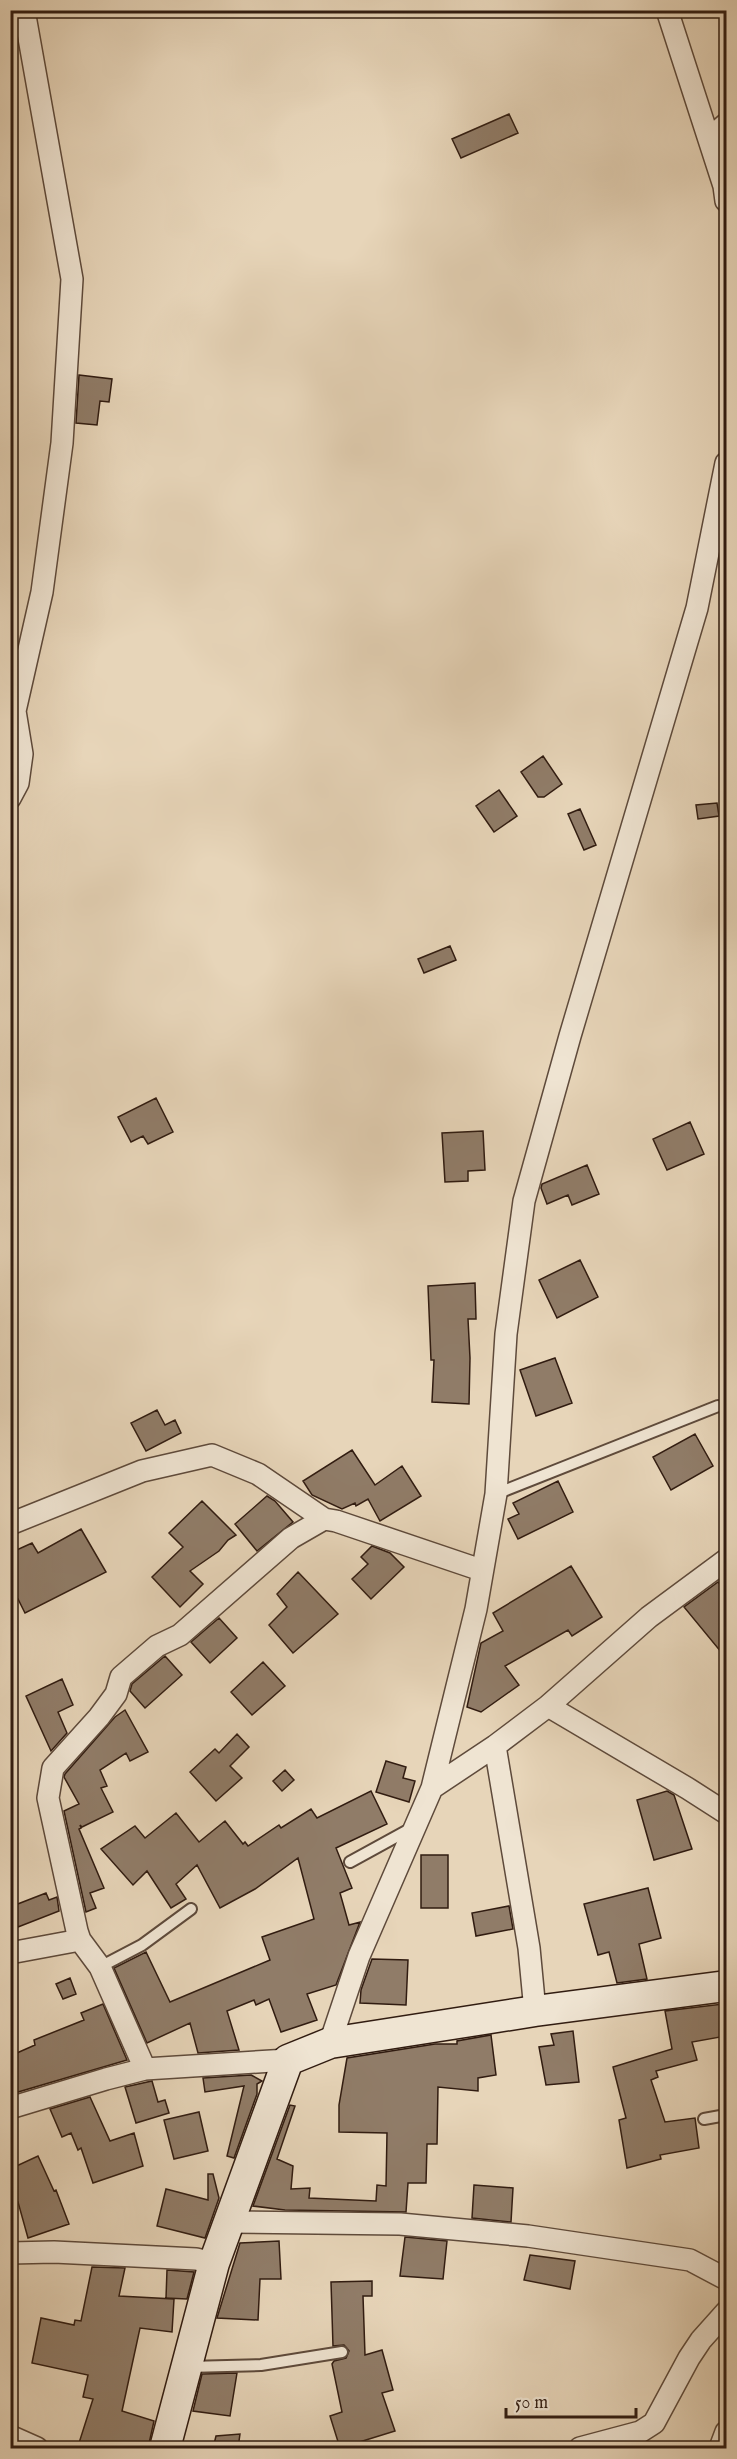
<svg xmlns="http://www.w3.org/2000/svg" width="737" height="2459" viewBox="0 0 737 2459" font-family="'IM FELL English',serif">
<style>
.building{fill:#907c68;stroke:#311c11;stroke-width:1.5}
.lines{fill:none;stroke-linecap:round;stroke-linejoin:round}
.lane-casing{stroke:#5e4a3b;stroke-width:14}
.street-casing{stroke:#5e4a3b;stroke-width:24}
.secondary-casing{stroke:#311c11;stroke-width:33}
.lane{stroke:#efe4d2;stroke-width:10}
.street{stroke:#efe4d2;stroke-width:21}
.secondary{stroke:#efe4d2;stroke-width:30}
</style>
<rect width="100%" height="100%" fill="#e7d5b9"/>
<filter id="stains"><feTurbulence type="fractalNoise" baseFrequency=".00333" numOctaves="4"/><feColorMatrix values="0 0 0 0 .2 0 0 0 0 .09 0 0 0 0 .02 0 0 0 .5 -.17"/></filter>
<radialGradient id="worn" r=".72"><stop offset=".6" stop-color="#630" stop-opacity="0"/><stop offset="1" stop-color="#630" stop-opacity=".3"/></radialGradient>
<!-- building -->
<path class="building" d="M509 114 518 133 461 158 452 139Z
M79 375 112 379 109 402 100 401 97 425 76 423Z
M543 756 562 784 544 797H538L521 772Z
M499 790 517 816 494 832 476 806Z
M717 803 719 816 698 819 696 805Z
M580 809 596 845 584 850 568 814Z
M450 946 456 960 424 973 418 959Z
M156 1098 173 1132 148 1144 143 1136 131 1142 118 1117Z
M690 1122 704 1154 667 1170 653 1139Z
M483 1131 485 1170 468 1171V1181L445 1182 442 1133Z
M587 1165 599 1194 572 1205 568 1195 547 1204 541 1188 542 1184Z
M580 1260 598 1297 557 1318 539 1280Z
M475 1283 476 1319H468L470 1358 469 1404 432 1402 434 1360H431L428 1286Z
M555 1358 572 1403 536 1416 520 1370Z
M157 1410 165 1425 175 1420 181 1433 146 1451 131 1423Z
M695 1434 713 1466 671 1490 653 1457Z
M352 1450 375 1485 402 1466 421 1496 380 1521 368 1499 356 1506 355 1503 342 1509 312 1495 303 1481Z
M558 1481 573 1512 518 1539 508 1519 519 1514 513 1503Z
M267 1496 275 1501 293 1522 257 1551 235 1524Z
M202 1501 236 1535 228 1540 219 1551 190 1571 203 1584 180 1607 152 1577 183 1547 169 1533Z
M81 1529 106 1572 25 1613 18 1599 10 1603V1553L32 1543 38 1553Z
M372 1546 390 1553 404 1567 371 1599 352 1579 368 1564 361 1557Z
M571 1566 602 1617 572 1636 568 1630 505 1666 519 1685 481 1712 467 1707 481 1643 503 1631 493 1613Z
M298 1572 338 1614 293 1653 269 1625 287 1607 277 1594Z
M718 1582 726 1592V1658L684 1607Z
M219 1618 237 1638 210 1663 191 1642Z
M165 1656 182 1675 145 1708 130 1691 132 1684Z
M263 1662 285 1686 252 1715 231 1692Z
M62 1679 73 1705 58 1712 67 1733 51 1751 26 1696Z
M125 1710 148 1752 130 1761 126 1753 100 1770 107 1786 101 1788 113 1812 82 1827 80 1825 81 1828 79 1829 104 1888 90 1893 96 1908 86 1912 64 1811 79 1804 64 1777 65 1774 115 1717Z
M237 1734 249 1747 230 1766 242 1778 216 1801 190 1772 215 1749 219 1753Z
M386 1761 406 1767 403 1778 415 1781 409 1802 376 1792Z
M285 1770 294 1780 282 1791 273 1781Z
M371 1791 387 1824 336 1848 352 1888 340 1893 349 1925 360 1922 336 1985 307 1994 317 2020 281 2032 269 1999 256 2005 254 2000 227 2011 239 2050 198 2053 190 2023 147 2043 114 1968 146 1952 170 2002 270 1960 262 1937 314 1919 298 1858 255 1889 220 1908 197 1865 176 1884 186 1899 171 1908 147 1871 133 1885 101 1849 135 1826 145 1838 176 1813 199 1842 225 1821 243 1844 245 1842 248 1846 279 1825 281 1828 311 1809 317 1818Z
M667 1791 674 1795 692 1849 654 1860 637 1800Z
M421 1855H448V1908H421Z
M648 1888 661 1938 639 1944 647 1979 617 1983 609 1952 598 1955 584 1904Z
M46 1893 49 1900 57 1897 59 1911 18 1927 10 1907Z
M509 1906 513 1929 476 1936 472 1913Z
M372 1959 408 1960 406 2005 360 2003 361 1990Z
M70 1978 76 1994 63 1999 56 1984Z
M103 2004 127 2060 18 2092 10 2075V2056L35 2045 34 2040 84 2020 81 2013Z
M723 2004 726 2036 692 2042 697 2060 656 2071 658 2077 651 2080 665 2122 695 2118 699 2148 660 2155 661 2159 627 2168 619 2120 626 2118 613 2067 672 2049 665 2011Z
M573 2031 579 2082 546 2085 539 2047 554 2045 551 2034Z
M491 2035 496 2075 478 2078V2091L438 2087 437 2144H427L426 2183H408L406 2212 285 2210 253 2206 290 2105 295 2106 277 2159 293 2166 291 2189 310 2188 309 2198 376 2201 377 2185 386 2186 387 2133 339 2132V2105L347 2058 435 2044H457V2041Z
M251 2075 262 2081 257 2084V2094L234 2158 227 2156 244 2086 205 2092 203 2078Z
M152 2081 158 2102 165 2100 169 2113 136 2123 125 2087Z
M90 2097 110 2141 134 2133 143 2166 93 2183 81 2148 78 2150 71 2133 62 2137 50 2109Z
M199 2112 208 2151 174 2159 164 2120Z
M38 2156 54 2191 56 2190 69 2224 28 2238 18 2202 10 2206V2169Z
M208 2174H213L219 2198 205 2238 157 2226 166 2189 208 2200Z
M474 2185 513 2188 511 2222 472 2218Z
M405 2237 447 2241 443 2279 400 2276Z
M279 2241 281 2279H260L258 2320 217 2318 240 2243Z
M530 2255 575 2261 570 2289 524 2280Z
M92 2267 125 2268 119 2296 174 2299 172 2332 140 2328 122 2411 154 2421 148 2448H96L79 2443 93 2399 83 2397 88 2375 32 2363 41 2318 74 2325 75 2320 81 2321Z
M167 2270 194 2272 187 2299 166 2298Z
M372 2281V2296H363L365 2355 382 2350 393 2390 382 2393 395 2431 340 2448 330 2416 342 2412 332 2364 334 2361 346 2358 349 2351 344 2345 333 2346 331 2282Z
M237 2373 230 2416 193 2411 202 2374Z
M240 2434 238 2448H213L216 2436Z"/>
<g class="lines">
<!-- lane casing -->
<g class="lane-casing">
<path id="lane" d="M496 1494 718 1406
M350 1862 412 1828
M100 1967 142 1945 191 1909
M704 2119 726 2115
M188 2367 261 2365 342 2352"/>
</g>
<!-- street casing -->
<g class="street-casing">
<path id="street" d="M667 10 724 186 726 201
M709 139 726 124
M10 798 18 783 22 754 15 711 42 592 62 443 72 279 24 10
M10 1524 142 1471 212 1455 258 1474 324 1519
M548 1706 687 1788 726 1813
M495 1746 529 1948 535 2011
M432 1788 495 1746 548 1706 649 1617 726 1560
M10 1953 80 1940
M330 2043 359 1956 432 1788 476 1609 496 1494 506 1334 524 1201 570 1036 697 608 726 463
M145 2069 100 1967 80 1940 77 1931 48 1798 53 1768 99 1717 116 1694 121 1677 157 1646 180 1635 291 1538 324 1519 336 1521 481 1570
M10 2108 106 2079 145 2069 288 2060
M228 2222 400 2224 528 2236 690 2260 726 2279
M10 2253 54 2252 196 2259 214 2263
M10 2436 37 2448
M580 2448 640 2432 654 2423 689 2358 701 2340 726 2312
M720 2448 726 2432"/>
</g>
<!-- secondary casing -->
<g class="secondary-casing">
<path id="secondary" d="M165 2448 214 2263 288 2060 330 2043 535 2011 726 1986"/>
</g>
<!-- lane -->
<use href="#lane" class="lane"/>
<!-- street -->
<use href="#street" class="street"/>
<!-- secondary -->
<use href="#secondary" class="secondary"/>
</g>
<!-- margin -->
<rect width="737" height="2459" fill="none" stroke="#e7d5b9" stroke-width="36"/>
<rect x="12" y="12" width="713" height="2435" fill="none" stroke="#311c11" stroke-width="3"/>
<rect x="18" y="18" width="701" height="2423" fill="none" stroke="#311c11" stroke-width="1.5"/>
<!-- scale -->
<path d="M506 2408v9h130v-9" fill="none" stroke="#311c11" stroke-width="3"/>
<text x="515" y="2408" font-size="18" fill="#311c11" stroke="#efe4d2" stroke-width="4.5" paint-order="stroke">50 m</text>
<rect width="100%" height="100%" filter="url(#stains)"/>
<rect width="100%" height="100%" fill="url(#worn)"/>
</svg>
